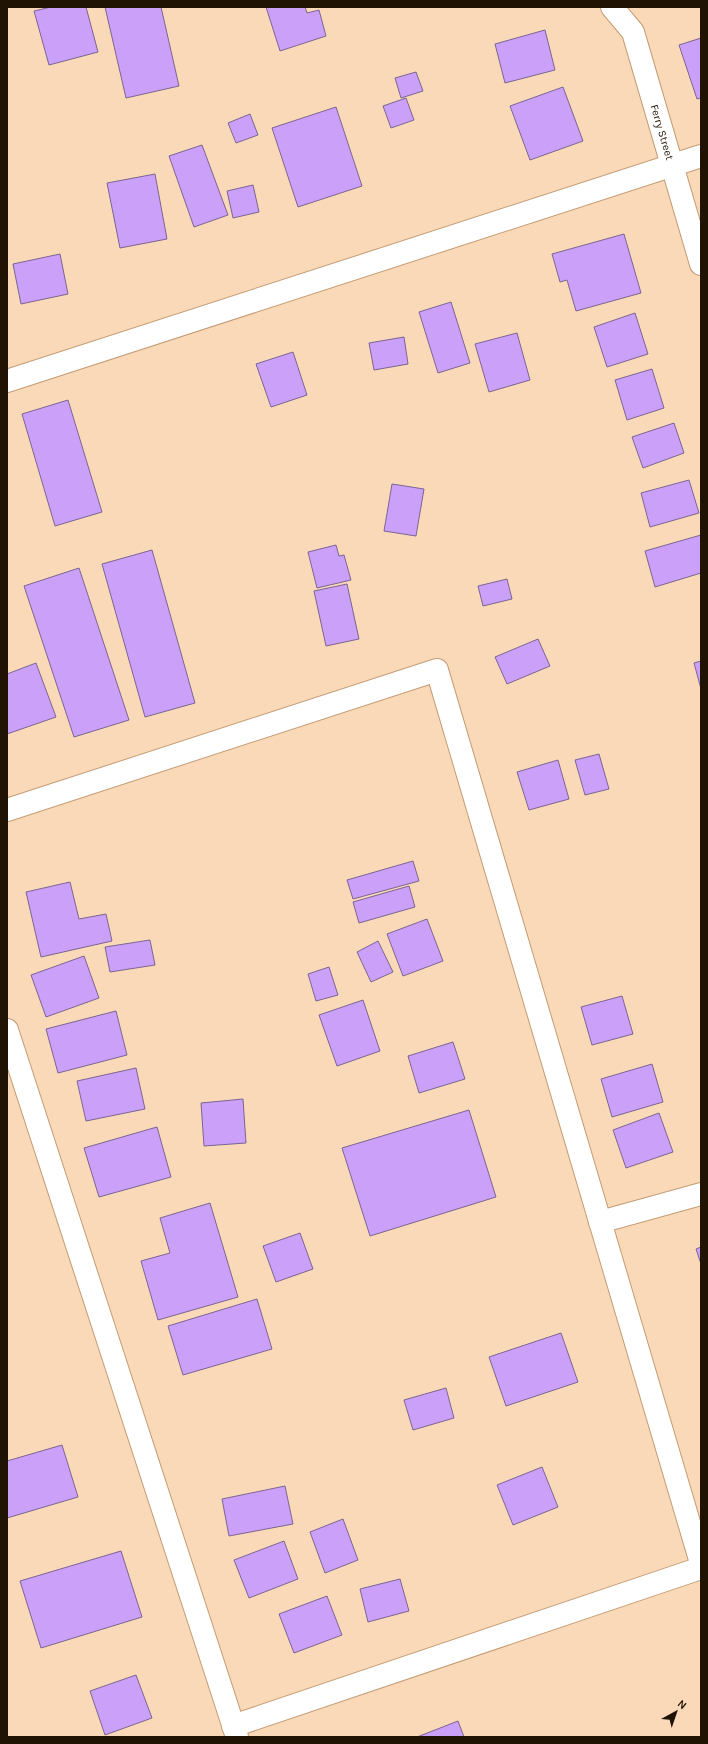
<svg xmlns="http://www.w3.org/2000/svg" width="708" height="1744" viewBox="0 0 708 1744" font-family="Karla,sans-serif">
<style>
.building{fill:#cba0f9;stroke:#7a6591}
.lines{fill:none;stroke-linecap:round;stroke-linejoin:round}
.minor-casing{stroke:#c39c75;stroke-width:24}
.minor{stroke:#fff;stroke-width:22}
.labels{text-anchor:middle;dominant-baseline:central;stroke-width:4;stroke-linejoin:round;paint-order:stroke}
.street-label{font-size:11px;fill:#211304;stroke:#fad9b9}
</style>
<rect width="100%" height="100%" fill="#fad9b9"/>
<!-- building -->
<path class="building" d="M51 7H86L98 52 49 65 34 11Z
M105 7H161L179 86 126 98Z
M266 7H305L307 13 319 10 326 36 280 51Z
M545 30 555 70 505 83 495 44Z
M701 38V98L697 99 679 45Z
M416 72 423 91 401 98 395 78Z
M563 87 583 141 530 160 510 106Z
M406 98 414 120 391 128 383 106Z
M336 107 362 186 298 207 272 128Z
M250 114 258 135 236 143 228 123Z
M202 145 228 215 194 227 169 156Z
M155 174 167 239 120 248 107 183Z
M253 185 259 212 233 218 227 191Z
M624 234 641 293 576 311 567 280 560 282 552 254Z
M60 254 68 294 21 304 13 264Z
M451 302 470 363 438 373 419 312Z
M635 313 648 354 607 367 594 327Z
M517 333 530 380 489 392 475 344Z
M404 337 408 364 374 370 369 343Z
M293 352 307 395 271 407 256 364Z
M652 369 664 408 627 420 615 380Z
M68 400 102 512 55 526 22 414Z
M674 423 684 453 643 468 632 437Z
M689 480 699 513 650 527 641 493Z
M392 484 424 489 416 536 384 531Z
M701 535V573L655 587 645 551Z
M336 545 339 556 344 555 351 580 317 588 308 552Z
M152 550 195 703 145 717 102 564Z
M79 568 129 720 74 737 24 586Z
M507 579 512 599 483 606 478 586Z
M347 584 359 639 326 646 314 591Z
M538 639 550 666 507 684 495 657Z
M701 661V689L694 663Z
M36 663 56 717 7 734V674Z
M599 754 609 789 585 795 575 760Z
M558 760 569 799 529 810 517 772Z
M413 861 419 881 353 899 347 880Z
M70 882 79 919 106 914 112 941 41 957 26 892Z
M409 886 415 907 359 923 353 902Z
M427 919 443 961 403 976 387 934Z
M150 940 155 965 110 972 105 947Z
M378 941 393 972 371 982 357 952Z
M84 956 99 998 46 1017 31 975Z
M329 967 338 995 316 1001 308 974Z
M622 996 633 1034 592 1045 581 1007Z
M363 1000 380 1051 337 1066 319 1015Z
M116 1011 127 1055 58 1073 46 1029Z
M453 1042 465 1079 419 1093 408 1056Z
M652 1064 663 1102 612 1117 601 1079Z
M136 1068 145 1109 86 1121 77 1081Z
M243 1099 246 1143 204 1146 201 1103Z
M469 1110 496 1197 370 1236 342 1148Z
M659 1113 673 1152 626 1168 613 1130Z
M157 1127 171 1177 99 1197 84 1148Z
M210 1203 238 1297 158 1320 141 1261 170 1253 160 1218Z
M300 1233 313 1269 276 1282 263 1246Z
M701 1247V1264L696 1249Z
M257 1299 272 1349 183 1375 168 1326Z
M561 1333 578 1382 506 1406 489 1357Z
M446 1388 454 1418 413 1430 404 1400Z
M62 1445 78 1497 7 1518V1461Z
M542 1467 558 1507 513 1525 497 1485Z
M285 1486 293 1524 229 1536 222 1499Z
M343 1519 358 1560 325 1573 310 1532Z
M284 1541 298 1579 249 1598 234 1560Z
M121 1551 142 1617 41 1648 20 1581Z
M400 1579 409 1611 368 1622 360 1589Z
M327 1596 342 1635 294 1653 279 1614Z
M136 1675 152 1718 105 1735 90 1691Z
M458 1721 464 1737H417Z"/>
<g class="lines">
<!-- minor casing -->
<g class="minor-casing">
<g id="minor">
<path id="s1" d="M612 7 633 32 701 264"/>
<path d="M7 381 701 156"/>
<path d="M7 810 437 670 701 1563"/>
<path d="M7 1030 237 1737"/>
<path d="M600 1222 701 1194"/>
<path d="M233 1726 701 1568"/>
</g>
</g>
<!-- minor -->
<use href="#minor" class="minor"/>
</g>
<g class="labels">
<!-- street labels -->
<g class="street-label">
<text stroke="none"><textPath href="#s1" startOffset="137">Ferry Street</textPath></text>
</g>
</g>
<!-- border -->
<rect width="708" height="1744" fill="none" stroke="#211304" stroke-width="16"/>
<!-- north arrow -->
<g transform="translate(676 1712) rotate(40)" stroke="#fad9b9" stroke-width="3" paint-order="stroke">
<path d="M0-3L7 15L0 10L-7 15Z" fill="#211304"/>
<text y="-6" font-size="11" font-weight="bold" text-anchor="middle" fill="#211304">N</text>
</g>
</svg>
